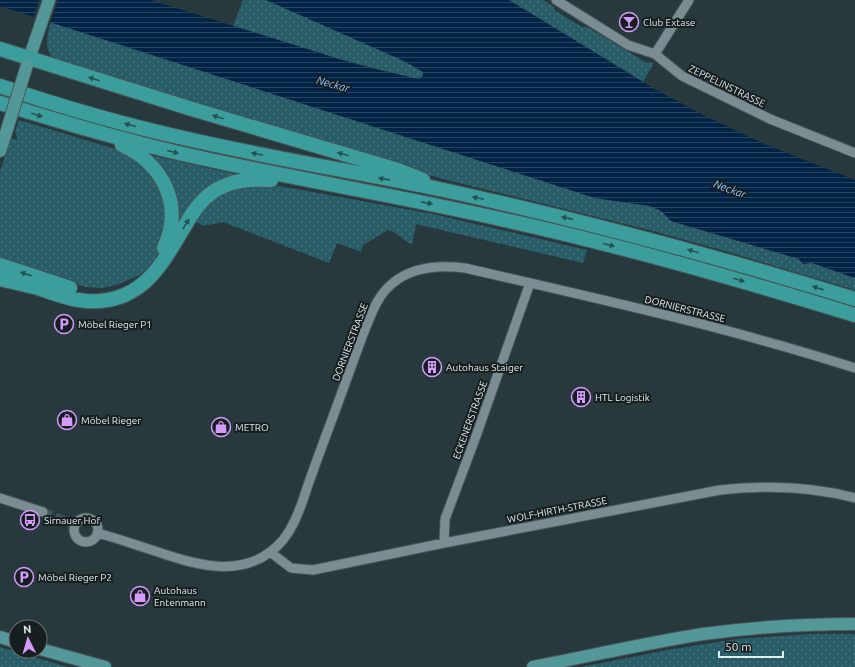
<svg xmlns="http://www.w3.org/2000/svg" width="855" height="667" viewBox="0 0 855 667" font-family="Ubuntu,sans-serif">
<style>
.green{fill:url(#green-dots)}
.water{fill:url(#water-rules)}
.pier{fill:#27393d}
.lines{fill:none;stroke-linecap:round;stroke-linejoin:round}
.minor-tunnel{stroke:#435458;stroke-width:9;stroke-dasharray:9 4.5;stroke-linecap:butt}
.minor-casing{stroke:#465559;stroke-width:11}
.major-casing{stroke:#465559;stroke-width:14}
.highway-casing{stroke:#465559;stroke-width:16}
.minor{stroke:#798d92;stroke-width:9}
.major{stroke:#549799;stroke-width:12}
.highway{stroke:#3b9e9d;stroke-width:14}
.major-bridge-casing{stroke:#465559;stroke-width:14;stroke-linecap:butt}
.major-bridge{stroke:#549799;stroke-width:12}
.oneway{fill:#255152}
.labels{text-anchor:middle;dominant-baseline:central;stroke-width:4;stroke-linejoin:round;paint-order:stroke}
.poi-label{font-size:10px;fill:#e1ebee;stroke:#171e20;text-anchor:start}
.street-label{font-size:10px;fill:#e1ebee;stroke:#171e20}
.water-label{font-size:11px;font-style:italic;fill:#93c5ff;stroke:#171e20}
</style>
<defs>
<pattern id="green-dots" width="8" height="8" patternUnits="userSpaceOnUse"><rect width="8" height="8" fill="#285d68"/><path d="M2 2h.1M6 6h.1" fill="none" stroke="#47747e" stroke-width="1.8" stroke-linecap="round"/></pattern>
<pattern id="water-rules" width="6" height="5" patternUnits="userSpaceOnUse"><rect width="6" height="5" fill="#032446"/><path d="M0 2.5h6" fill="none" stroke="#274461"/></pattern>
</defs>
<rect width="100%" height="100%" fill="#27393d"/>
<!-- green -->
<path class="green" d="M243 0H266L280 5 394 56 421 70 423 72V75L421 78 416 79 339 59 233 26Z
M509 0H543L554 7V10L582 27H587L647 63 650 62 653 63V65L643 82Z
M51 22 595 198 650 206 661 211 671 221 799 259 802 263H812L855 278V290L732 253 653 231 443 179 268 128 55 60C43 49 47 36 51 22Z
M19 120 122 151 148 166 168 206 159 252 155 259 145 271 138 276 116 285 102 288 85 287 0 259V171L11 138 18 140 15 131Z
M149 155 240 175 175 235Z
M263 183 433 214 587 250 583 263 416 224 412 245 392 231 388 230 363 245 361 252 337 243 329 263 223 222 203 226 193 219 222 191Z
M812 634H855V667H581L673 649 737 639Z
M0 647 67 667H0Z"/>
<!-- water -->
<path class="water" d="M0 0H151L339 59 370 68 419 79 423 76V72L406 62 266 0H509L653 88 705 116 762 143 855 180V278L812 263 803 264 799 259 671 221 661 211 650 206 595 198 0 6Z"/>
<!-- pier -->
<path class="pier" d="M39 0H58L50 24 33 19Z"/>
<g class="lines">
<!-- minor-tunnel -->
<path class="minor-tunnel" d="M43 512 75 525"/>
<!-- minor casing -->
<g class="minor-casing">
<path id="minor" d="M556 0 628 45 655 54 682 76 770 119 855 153
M655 54 689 0
M0 498 43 512
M74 530a12 12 0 1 1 24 0a12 12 0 1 1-24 0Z
M97 533C117 538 136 545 155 551 198 566 248 581 283 540 292 529 297 516 302 503 313 469 326 436 338 403 346 381 354 359 362 337 370 318 376 296 393 283 413 266 440 265 465 268 596 298 727 327 855 368
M444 543 445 519 475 439 530 283
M270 552 291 568 313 570 444 543 720 490C765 485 812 486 855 498"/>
</g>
<!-- major casing -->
<g class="major-casing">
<path id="major" d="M27 65 49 0
M0 151 5 136
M0 637 16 642
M40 649 105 667
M533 667C590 656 646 643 703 634 754 627 804 624 855 624"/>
</g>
<!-- highway casing -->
<g class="highway-casing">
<path id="highway" d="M0 49 192 109 398 170 423 180
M0 86C62 107 124 125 188 139 275 159 364 173 453 192 589 222 722 258 855 299
M0 103C61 122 121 140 183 154 288 178 395 195 500 219 620 245 738 279 855 315
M122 145C163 164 184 205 164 248
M0 265 70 288
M0 279C13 282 26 285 38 288 58 295 79 303 100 301 147 297 164 260 186 224 195 208 206 193 224 186 239 179 255 179 271 180"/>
</g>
<!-- minor -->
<use href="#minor" class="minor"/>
<!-- major -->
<use href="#major" class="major"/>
<!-- highway -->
<use href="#highway" class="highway"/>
<!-- major-bridge casing -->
<g class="major-bridge-casing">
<path id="major-bridge" d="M5 136 27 65"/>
</g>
<!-- major-bridge -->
<use href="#major-bridge" class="major-bridge"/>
</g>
<!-- one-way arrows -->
<defs><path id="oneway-solid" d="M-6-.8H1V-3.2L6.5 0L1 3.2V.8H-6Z"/></defs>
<g class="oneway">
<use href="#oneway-solid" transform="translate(94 79) rotate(-162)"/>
<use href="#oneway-solid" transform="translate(37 115) rotate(18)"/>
<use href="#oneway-solid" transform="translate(218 117) rotate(-163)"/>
<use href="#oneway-solid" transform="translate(130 125) rotate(-165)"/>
<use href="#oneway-solid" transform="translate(173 152) rotate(14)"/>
<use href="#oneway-solid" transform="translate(257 154) rotate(-169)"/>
<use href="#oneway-solid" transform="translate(343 154) rotate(-164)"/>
<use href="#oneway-solid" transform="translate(384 179) rotate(-169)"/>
<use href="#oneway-solid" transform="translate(478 198) rotate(-168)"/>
<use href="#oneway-solid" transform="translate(427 203) rotate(11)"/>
<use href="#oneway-solid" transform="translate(567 218) rotate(-167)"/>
<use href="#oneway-solid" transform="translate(186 224) rotate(-58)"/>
<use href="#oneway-solid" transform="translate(609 245) rotate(14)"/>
<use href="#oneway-solid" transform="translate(693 251) rotate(-164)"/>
<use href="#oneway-solid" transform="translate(26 274) rotate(-162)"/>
<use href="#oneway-solid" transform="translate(739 280) rotate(16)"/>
<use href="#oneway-solid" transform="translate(818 288) rotate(-163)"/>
</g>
<!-- icons -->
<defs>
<g id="bar-ring" transform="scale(1)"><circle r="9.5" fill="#171e20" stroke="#d59bfa" stroke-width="1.5"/><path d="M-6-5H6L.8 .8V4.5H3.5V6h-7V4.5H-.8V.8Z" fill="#d59bfa"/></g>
<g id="parking-ring" transform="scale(1)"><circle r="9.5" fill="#171e20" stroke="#d59bfa" stroke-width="1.5"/><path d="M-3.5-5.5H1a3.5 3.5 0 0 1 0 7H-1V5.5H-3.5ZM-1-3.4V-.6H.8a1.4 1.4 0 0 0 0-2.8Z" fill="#d59bfa"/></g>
<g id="building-ring" transform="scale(1)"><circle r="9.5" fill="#171e20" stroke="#d59bfa" stroke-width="1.5"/><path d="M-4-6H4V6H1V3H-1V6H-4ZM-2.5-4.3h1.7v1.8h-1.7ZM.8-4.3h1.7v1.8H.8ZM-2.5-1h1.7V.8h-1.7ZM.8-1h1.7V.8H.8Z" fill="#d59bfa"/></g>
<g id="shop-ring" transform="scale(1)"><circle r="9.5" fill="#171e20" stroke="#d59bfa" stroke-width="1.5"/><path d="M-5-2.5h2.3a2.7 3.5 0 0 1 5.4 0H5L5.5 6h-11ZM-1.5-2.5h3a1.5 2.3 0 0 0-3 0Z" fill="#d59bfa"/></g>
<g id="bus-ring" transform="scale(1)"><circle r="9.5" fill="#171e20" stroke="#d59bfa" stroke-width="1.5"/><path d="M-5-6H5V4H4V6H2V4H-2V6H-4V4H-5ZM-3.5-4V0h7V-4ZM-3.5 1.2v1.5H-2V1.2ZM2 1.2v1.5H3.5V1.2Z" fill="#d59bfa"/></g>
</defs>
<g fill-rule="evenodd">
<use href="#bar-ring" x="629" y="22"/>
<use href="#parking-ring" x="64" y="324"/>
<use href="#building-ring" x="432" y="367"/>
<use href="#building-ring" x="581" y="397"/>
<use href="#shop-ring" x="67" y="420"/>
<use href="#shop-ring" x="221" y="427"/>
<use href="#bus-ring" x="30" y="520"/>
<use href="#parking-ring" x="24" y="577"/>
<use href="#shop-ring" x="140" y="596"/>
</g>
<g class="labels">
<!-- poi labels -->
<g class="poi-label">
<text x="643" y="22">Club Extase</text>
<text x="78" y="324">Möbel Rieger P1</text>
<text x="446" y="367">Autohaus Staiger</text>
<text x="595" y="397">HTL Logistik</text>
<text x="81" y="420">Möbel Rieger</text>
<text x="235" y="427">METRO</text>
<text x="44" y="520">Sirnauer Hof</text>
<text x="38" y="577">Möbel Rieger P2</text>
<text x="154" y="590">Autohaus<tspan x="154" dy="12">Entenmann</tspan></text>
</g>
<!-- street labels -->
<g class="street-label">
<text transform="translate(727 86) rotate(26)">ZEPPELINSTRASSE</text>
<text transform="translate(685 309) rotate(14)">DORNIERSTRASSE</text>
<text transform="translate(350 342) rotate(-69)">DORNIERSTRASSE</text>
<text transform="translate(470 420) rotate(-70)">ECKENERSTRASSE</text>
<text transform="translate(557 510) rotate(-11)">WOLF-HIRTH-STRASSE</text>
</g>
<!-- water labels -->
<g class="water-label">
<text transform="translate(333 84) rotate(16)">Neckar</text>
<text transform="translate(730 189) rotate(20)">Neckar</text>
</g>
</g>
<!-- north arrow -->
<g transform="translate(28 639) rotate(355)"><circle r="19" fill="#171e20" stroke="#687072"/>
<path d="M0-3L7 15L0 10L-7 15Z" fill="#d59bfa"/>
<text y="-6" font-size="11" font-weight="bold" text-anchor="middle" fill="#e1ebee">N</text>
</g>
<!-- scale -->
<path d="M719 651v6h64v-6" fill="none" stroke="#e1ebee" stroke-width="2"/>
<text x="725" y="651" font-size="12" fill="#e1ebee" stroke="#171e20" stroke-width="3" paint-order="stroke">50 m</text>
</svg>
